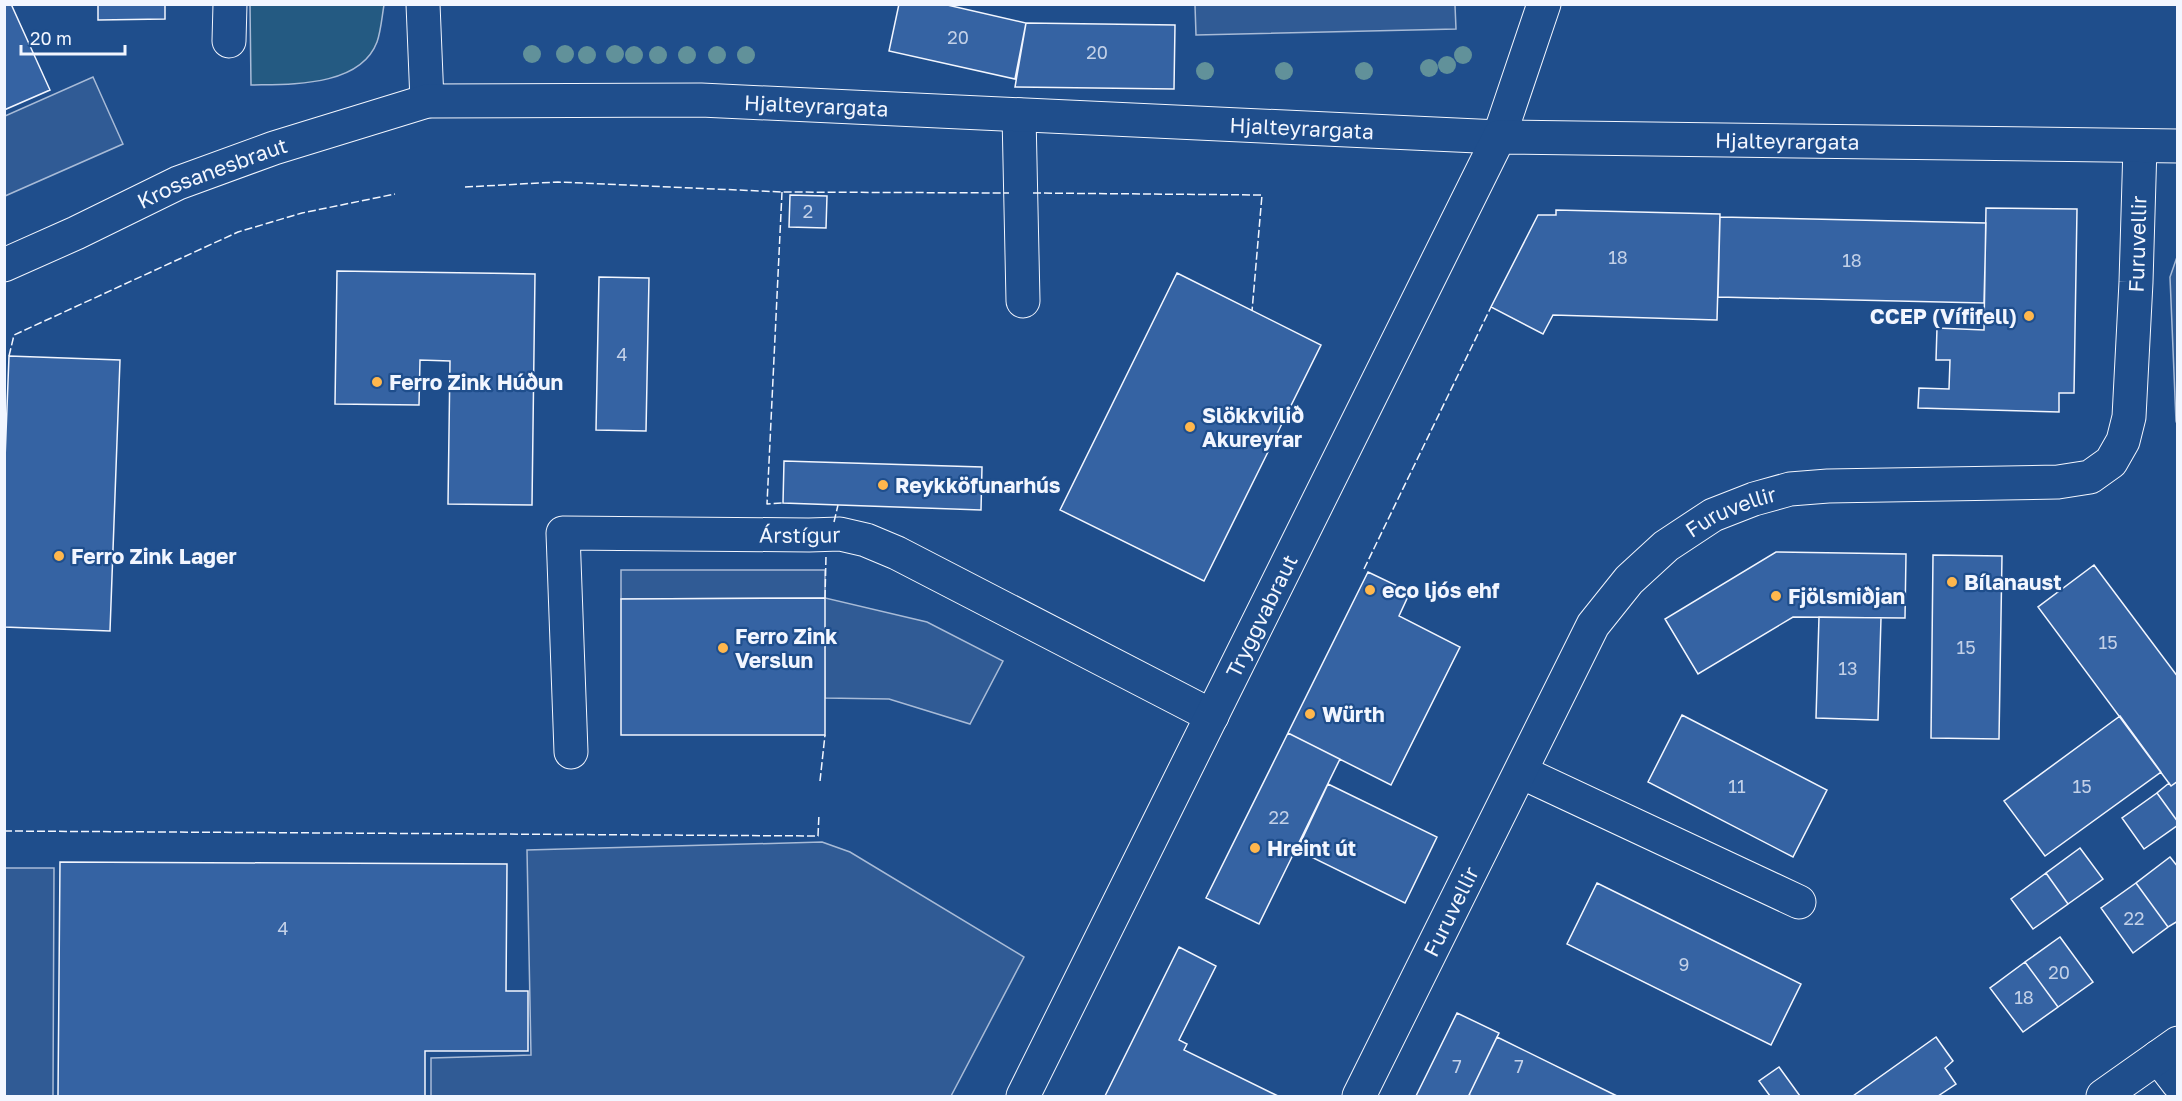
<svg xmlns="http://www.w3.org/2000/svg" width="2182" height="1101" viewBox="0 0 2182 1101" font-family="'Golos Text',sans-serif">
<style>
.green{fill:#245a82;stroke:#a8bbd7;stroke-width:1.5}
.parking{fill:#305b95;stroke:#a8bbd7;stroke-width:1.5}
.building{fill:#3563a3;stroke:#f2f6ff;stroke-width:1.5}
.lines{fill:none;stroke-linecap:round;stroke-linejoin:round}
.minor-casing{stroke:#f2f6ff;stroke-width:35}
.major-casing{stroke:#f2f6ff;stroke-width:35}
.minor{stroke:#1f4e8c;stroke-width:33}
.major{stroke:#1f4e8c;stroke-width:33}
.fence{stroke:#f2f6ff;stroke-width:1.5;stroke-dasharray:8 3;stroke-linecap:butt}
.tree{fill:#61919a}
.poi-dot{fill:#ffb74d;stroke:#1f4e8c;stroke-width:2}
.labels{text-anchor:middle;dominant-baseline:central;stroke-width:4.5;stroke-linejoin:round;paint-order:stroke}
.number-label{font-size:18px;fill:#c3d1e8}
.street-label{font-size:21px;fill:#f2f6ff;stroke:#1f4e8c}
.poi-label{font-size:21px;font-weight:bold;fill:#f2f6ff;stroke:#1f4e8c;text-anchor:start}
</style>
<rect width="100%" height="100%" fill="#1f4e8c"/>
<!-- green -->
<path class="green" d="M250 5V4L384 5C382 16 381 31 377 42 360 87 291 84 251 85Z"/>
<!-- parking -->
<path class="parking" d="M1195 5H1455L1456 29 1196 35Z
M93 77 123 144 5 196V116Z
M2177 257 2178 424H2177L2176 421 2170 277Z
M621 570H825V598L927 622 1003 661 970 724 889 699 825 698 824 598 621 599Z
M822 842 850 852 1024 957 951 1096H431V1058L531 1055 527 850Z
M5 868H54L53 1096H5Z"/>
<!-- building -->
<path class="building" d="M4 4H11L50 90 4 110Z
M98 4H165V19L98 20Z
M899 4H943L1026 23 1015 79 889 51Z
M1026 23 1175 25 1174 89 1015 87Z
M790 195 827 196 826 228 789 227Z
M1986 208 2077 209 2074 393H2059V412L1918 408 1919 388 1949 389 1950 360H1936L1937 328 1984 330Z
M1556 210 1720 214 1717 320 1553 315 1543 334 1491 307 1538 215H1556Z
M1720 217 1986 223 1984 303 1718 297Z
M337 271 535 274 532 505 448 504 450 361 420 360 419 405 335 404Z
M1177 273 1321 345 1204 581 1060 510Z
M599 277 649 278 646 431 596 430Z
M9 356 120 360 110 631 4 627V485Z
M784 461 982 467 981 510 783 503Z
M1776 552 1906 554 1905 618 1793 617 1698 674 1665 619Z
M1933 555 2002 556 1999 739 1931 738Z
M2094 565 2178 677V781L2171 786 2038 607Z
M1368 572 1410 592 1399 616 1460 647 1391 785 1288 733Z
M825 598V735H621V599Z
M1819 617 1881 618 1878 720 1816 718Z
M1682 715 1827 790 1793 857 1648 782Z
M2120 716 2161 772 2045 856 2004 801Z
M1288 733 1340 759 1259 924 1206 898Z
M2178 781V822L2157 793 2169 783 2171 786Z
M1328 784 1437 837 1405 903 1297 850Z
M2157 793 2178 822V825L2144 849 2122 818Z
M2080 848 2103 879 2068 904 2046 873Z
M2170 857 2178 867V921L2168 927 2136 883Z
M60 862 507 864 506 991H528V1051H425V1096H58Z
M2046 873 2068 904 2033 929 2011 899Z
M1597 883 1801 984 1771 1045 1567 944Z
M2136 883 2168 927 2133 953 2101 908Z
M2060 937 2093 982 2058 1007 2025 962Z
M1179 947 1216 966 1179 1040 1187 1044 1184 1050 1278 1096H1105Z
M2025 962 2058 1007 2023 1032 1990 988Z
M1457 1013 1499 1033 1469 1095 1468 1096H1416Z
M1497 1037 1617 1096H1472L1469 1095Z
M1936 1037 1953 1061 1945 1068 1956 1084 1938 1096H1853Z
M1779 1067 1800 1096H1770L1759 1081Z"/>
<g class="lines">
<!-- minor casing -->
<g class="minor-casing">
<g id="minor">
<path d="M423 4 427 101"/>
<path d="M229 41 230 4"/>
<path d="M1019 115 1023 301"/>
<path id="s1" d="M4 265 76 233 178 183 274 148 427 101 701 100 1499 137 1544 4"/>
<path id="s2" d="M571 752 563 533 809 535 840 534 866 540 897 553 1212 716"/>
<path d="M1521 772 1799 902"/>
<path d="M2158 1057 2178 1083"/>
<path id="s3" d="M1359 1096 1593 625 1629 580 1666 546 1713 515 1754 499 1790 489 1828 486 2058 482 2090 477 2111 462 2123 441 2129 417 2136 282 2140 146"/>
<path d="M2103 1096 2178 1043"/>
</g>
</g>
<!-- major casing -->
<g class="major-casing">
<g id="major">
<path id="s4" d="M1023 1096 1499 137 2178 146"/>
</g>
</g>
<!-- minor -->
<use href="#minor" class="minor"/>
<!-- major -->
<use href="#major" class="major"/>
<!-- fence -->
<path class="fence" d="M465 187 558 182 782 192 1009 193
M782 192 767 504 783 503
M1033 193 1262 195 1252 311
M9 356 14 335 238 232 302 213 395 194
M834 522 838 505
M1364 569 1491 307
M825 598 826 556
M820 781 825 735
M4 831 818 836 819 814"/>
</g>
<!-- trees -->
<g class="tree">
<circle cx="532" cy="54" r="9"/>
<circle cx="565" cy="54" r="9"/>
<circle cx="615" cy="54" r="9"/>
<circle cx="587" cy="55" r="9"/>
<circle cx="634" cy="55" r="9"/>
<circle cx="658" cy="55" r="9"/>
<circle cx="687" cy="55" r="9"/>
<circle cx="717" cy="55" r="9"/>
<circle cx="746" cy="55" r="9"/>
<circle cx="1463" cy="55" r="9"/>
<circle cx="1447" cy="65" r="9"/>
<circle cx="1429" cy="68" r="9"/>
<circle cx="1205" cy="71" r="9"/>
<circle cx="1284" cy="71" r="9"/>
<circle cx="1364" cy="71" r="9"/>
</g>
<!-- markers -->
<g class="poi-dot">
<circle cx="2029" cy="316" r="6"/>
<circle cx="377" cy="382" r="6"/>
<circle cx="1190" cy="427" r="6"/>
<circle cx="883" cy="485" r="6"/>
<circle cx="59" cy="556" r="6"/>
<circle cx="1952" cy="582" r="6"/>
<circle cx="1370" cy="590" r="6"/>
<circle cx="1776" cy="596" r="6"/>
<circle cx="723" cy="648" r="6"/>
<circle cx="1310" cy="714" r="6"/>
<circle cx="1255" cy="848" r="6"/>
</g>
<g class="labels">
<!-- number labels -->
<g class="number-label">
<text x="958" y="37">20</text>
<text x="1097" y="52">20</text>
<text x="808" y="211">2</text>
<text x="1618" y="257">18</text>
<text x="1852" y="260">18</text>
<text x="622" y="354">4</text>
<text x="2108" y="642">15</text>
<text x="1966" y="647">15</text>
<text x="1848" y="668">13</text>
<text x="1737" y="786">11</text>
<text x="2082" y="786">15</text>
<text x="1279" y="817">22</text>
<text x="2134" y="918">22</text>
<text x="283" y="928">4</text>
<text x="1684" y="964">9</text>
<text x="2059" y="972">20</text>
<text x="2024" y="997">18</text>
<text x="1457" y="1066">7</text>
<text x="1519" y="1066">7</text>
</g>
<!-- street labels -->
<g class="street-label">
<text stroke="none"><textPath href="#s1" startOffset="844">Hjalteyrargata</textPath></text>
<text stroke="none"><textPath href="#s1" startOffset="1330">Hjalteyrargata</textPath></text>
<text stroke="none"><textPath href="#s4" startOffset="1359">Hjalteyrargata</textPath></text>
<text stroke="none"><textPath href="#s1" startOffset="228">Krossanesbraut</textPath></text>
<text stroke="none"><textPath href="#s3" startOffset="1320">Furuvellir</textPath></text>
<text stroke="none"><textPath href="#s3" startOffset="708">Furuvellir</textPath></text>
<text stroke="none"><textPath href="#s2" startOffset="456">Árstígur</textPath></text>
<text stroke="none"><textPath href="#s4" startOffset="536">Tryggvabraut</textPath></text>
<text stroke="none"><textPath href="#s3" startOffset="206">Furuvellir</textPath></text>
</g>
<!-- poi labels -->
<g class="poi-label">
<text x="2017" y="316" text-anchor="end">CCEP (Vífifell)</text>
<text x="389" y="382">Ferro Zink Húðun</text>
<text x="1202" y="415">Slökkvilið<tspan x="1202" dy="24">Akureyrar</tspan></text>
<text x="895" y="485">Reykköfunarhús</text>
<text x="71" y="556">Ferro Zink Lager</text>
<text x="1964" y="582">Bílanaust</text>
<text x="1382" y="590">eco ljós ehf</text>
<text x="1788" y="596">Fjölsmiðjan</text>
<text x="735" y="636">Ferro Zink<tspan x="735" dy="24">Verslun</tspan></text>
<text x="1322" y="714">Würth</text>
<text x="1267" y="848">Hreint út</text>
</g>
</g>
<!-- border -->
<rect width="2182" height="1101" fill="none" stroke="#f2f6ff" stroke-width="12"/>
<!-- scale -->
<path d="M21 45v9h104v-9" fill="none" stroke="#f2f6ff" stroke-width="3"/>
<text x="30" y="45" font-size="18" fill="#f2f6ff" stroke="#1f4e8c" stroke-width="4.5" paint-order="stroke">20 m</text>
</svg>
